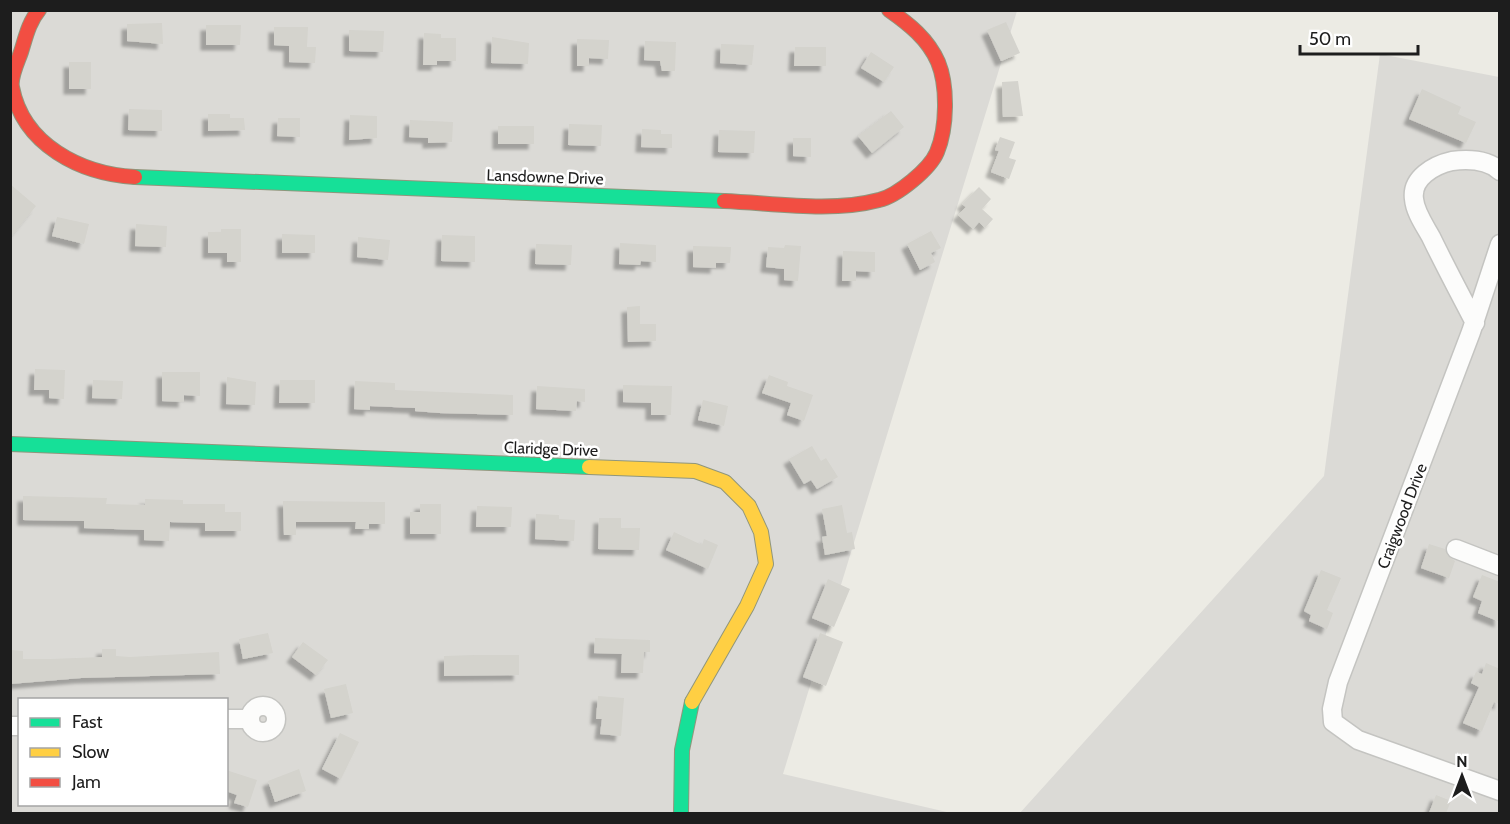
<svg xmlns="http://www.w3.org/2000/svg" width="1510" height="824" viewBox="0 0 1510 824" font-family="Cabin,sans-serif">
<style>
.residential{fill:#dbdad6;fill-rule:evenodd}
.building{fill:#d4d3cd;filter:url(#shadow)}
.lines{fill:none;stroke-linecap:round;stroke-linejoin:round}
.street-casing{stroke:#c4c4c1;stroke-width:21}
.fast-casing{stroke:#90967c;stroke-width:16}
.slow-casing{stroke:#90967c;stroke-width:16}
.jam-casing{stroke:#90967c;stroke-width:16}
.street{stroke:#fcfcfb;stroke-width:18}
.fast{stroke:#16e098;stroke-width:14}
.slow{stroke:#ffcf43;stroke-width:14}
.jam{stroke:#f24e42;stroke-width:14}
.labels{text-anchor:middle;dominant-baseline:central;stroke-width:5;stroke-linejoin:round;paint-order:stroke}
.street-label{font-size:16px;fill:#1d1d1d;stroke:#fff}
</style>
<defs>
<filter id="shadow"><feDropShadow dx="-5.5" dy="5.5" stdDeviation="1.5" flood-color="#0004"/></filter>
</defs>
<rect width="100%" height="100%" fill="#ecebe4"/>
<!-- residential -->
<path class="residential" d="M10 11H1017L783 774 951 813H11ZM20 700H226V804H20Z
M1380 54 1499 77V813L1019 814 1324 476Z"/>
<!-- building -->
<path class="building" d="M1006 22 1020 53 1001 61 987 30Z
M162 23 163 44 127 41V24Z
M206 25H241L240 45H206Z
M274 27H308L307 47H316L315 63 289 62V46L274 45Z
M349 30 384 31 383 52 349 51Z
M424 33 441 34V38H456V61H437V65H423Z
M492 37 529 43 528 64 491 63Z
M577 39 609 40 608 59 589 58V66H577Z
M645 41 676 42 675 71H662L660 61 644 60Z
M721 44 754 45 752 65 720 63Z
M795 47H826V66H794Z
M871 52 894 67 884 82 861 68Z
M69 62H91V89H69Z
M1018 81 1023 116 1003 117 1002 82Z
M1422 89 1461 107 1458 114 1476 122 1466 143 1409 119Z
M129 109 162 110V131L128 130Z
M891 111 904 127 872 153 858 136Z
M208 114H230V118H244L245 130 208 131Z
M350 115 377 116V138L349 140Z
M278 118H300V137L277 136Z
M410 120 453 122 452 142 428 143V138L409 137Z
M569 124 602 125 601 146 568 145Z
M498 126H534V144H498Z
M642 129 661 130V134H672V148L641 147Z
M719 130 755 131 754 153 718 152Z
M1000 137 1015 142 1009 158 1016 160 1009 179 991 172 999 151 995 150Z
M793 138H811V157L793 156Z
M10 184 36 206 10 238Z
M979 187 991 199 982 209 993 219 985 228 979 222 973 229 958 215 966 207 962 204Z
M57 217 89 224 84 244 52 236Z
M136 224 167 226 166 247 135 246Z
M221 229H241V262H227V253H208V232H221Z
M931 231 941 248 931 253 935 262 920 270 907 244Z
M282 234 315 235V253H282Z
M442 235 475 236V262L441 261Z
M358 237 390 240 388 260 357 257Z
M620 243 656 245V262L641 261 640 265 619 264Z
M536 244 572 245 571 265 535 264Z
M785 245 801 246 798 281 784 280V269L766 267 768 247 784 248Z
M693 246 731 247 730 263H716V268L693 267Z
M843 251 875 252V272L856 271V281H842Z
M640 306V324H656V341L628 342 627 307Z
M35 369 65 370 64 399 49 398V390H34Z
M162 372H200V396L184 395V402L162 401Z
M769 375 788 382 787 386 813 395 804 421 787 415 791 403 762 393Z
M227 377 256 382 255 405 226 404Z
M93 380 123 381 122 399 92 398Z
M280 380H315V403H279Z
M355 381 395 383V390L513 395V415L439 413 415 411V408L370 406V410L354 409Z
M623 385 672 386 671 415H651V403L623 402Z
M537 386 585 389V402L577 401 576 411 536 409Z
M703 400 728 406 724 426 698 420Z
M812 446 821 461 826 458 838 477 817 489 811 480 804 484 789 459Z
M23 496 107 498 106 504 145 505V499L183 500V504H225V512H241V531H205V523L170 522 169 541 144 540V530L84 528V521L23 520Z
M283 501 385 502V524H369V529H355L356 522H296V535H284Z
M420 504H441V534H410V512H420Z
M842 505 847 533 852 532 855 549 825 555 822 537 827 536 822 509Z
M477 506 512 507 511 527H476Z
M536 514 559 515V519L575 520 574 541 535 539Z
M599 518H621V528H640L639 550 598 549Z
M674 532 702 545 704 539 718 545 708 569 666 550Z
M1429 544 1445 549 1448 556 1455 561 1449 578 1421 568Z
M1321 570 1341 578 1327 610 1333 613 1327 629 1309 621 1311 615 1304 611Z
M1482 575 1500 582V622L1478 613 1482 601 1473 597Z
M828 579 850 589 834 627 812 618Z
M268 633 273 653 243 659 239 639Z
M820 633 843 642 826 686 803 677Z
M595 638 650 640V652H644L643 673H621L622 654 594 653Z
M303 642 328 660 316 675 292 657Z
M102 649H116V656L130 657 219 652 220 674 81 678 10 684V650L23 651V659H50L102 657Z
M474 655H519V675L444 676V656Z
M1486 663 1500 669V704L1494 702 1482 731 1463 723 1479 687 1471 683 1476 672 1482 674Z
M346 684 353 713 331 718 324 689Z
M598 696 624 698 621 736 600 734 602 719H596Z
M340 733 359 742 341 779 322 769Z
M299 769 306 791 275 802 268 781Z
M226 770 257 780 248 807 234 803 237 795 226 791Z
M1436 795 1451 801 1446 813H1429Z"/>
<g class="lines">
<!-- street casing -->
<g class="street-casing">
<path id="street" d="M1500 244 1471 332 1338 682 1332 709 1333 722 1358 740 1500 791
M1475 323C1460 294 1445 266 1431 237 1425 226 1415 212 1414 199 1411 178 1434 165 1452 161 1468 159 1488 160 1500 171
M1456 549 1500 566
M250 719a13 13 0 1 1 26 0a13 13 0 1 1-26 0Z
M226 719H250
M10 726H20"/>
</g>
<!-- fast casing -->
<g class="fast-casing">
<path id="fast" d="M135 177 724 201
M10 444 589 467
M681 814 682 750 692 702"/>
</g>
<!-- slow casing -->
<g class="slow-casing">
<path id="slow" d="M589 467 695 471 725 482 749 506 761 532 766 564 747 606 692 702"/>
</g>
<!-- jam casing -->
<g class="jam-casing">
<path id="jam" d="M39 10C29 22 26 36 21 52 18 61 10 77 12 87 23 145 81 174 135 177
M724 201C774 203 830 213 879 200 897 196 930 169 937 152 947 128 948 86 938 62 928 39 909 24 889 10"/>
</g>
<!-- street -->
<use href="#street" class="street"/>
<!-- fast -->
<use href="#fast" class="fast"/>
<!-- slow -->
<use href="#slow" class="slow"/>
<!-- jam -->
<use href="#jam" class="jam"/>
</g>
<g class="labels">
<!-- street labels -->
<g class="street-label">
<text transform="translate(545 177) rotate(2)">Lansdowne Drive</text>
<text transform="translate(551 449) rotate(2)">Claridge Drive</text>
<text transform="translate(1402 516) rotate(-69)">Craigwood Drive</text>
</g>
</g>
<!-- border -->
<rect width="1510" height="824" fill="none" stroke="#1d1d1d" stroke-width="24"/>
<!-- legend -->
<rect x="18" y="698" width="210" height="108" fill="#ffffff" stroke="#a5a5a5" stroke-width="1.5"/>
<rect x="30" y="718" width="30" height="9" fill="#16e098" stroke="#a5a5a5" stroke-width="1.5"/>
<text x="72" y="728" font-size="18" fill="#1d1d1d">Fast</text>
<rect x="30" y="748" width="30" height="9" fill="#ffcf43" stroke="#a5a5a5" stroke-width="1.5"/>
<text x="72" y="758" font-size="18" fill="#1d1d1d">Slow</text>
<rect x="30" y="778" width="30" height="9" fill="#f24e42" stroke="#a5a5a5" stroke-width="1.5"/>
<text x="72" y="788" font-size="18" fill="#1d1d1d">Jam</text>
<!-- north arrow -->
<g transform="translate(1462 776)" stroke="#ffffff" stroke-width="4.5" paint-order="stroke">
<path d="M0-4.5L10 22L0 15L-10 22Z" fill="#1d1d1d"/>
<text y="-9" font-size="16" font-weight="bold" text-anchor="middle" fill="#1d1d1d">N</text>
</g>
<!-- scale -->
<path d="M1300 45v9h118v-9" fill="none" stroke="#1d1d1d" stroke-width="3"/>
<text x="1309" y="45" font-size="18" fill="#1d1d1d" stroke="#ffffff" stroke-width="4.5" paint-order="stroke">50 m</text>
</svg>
